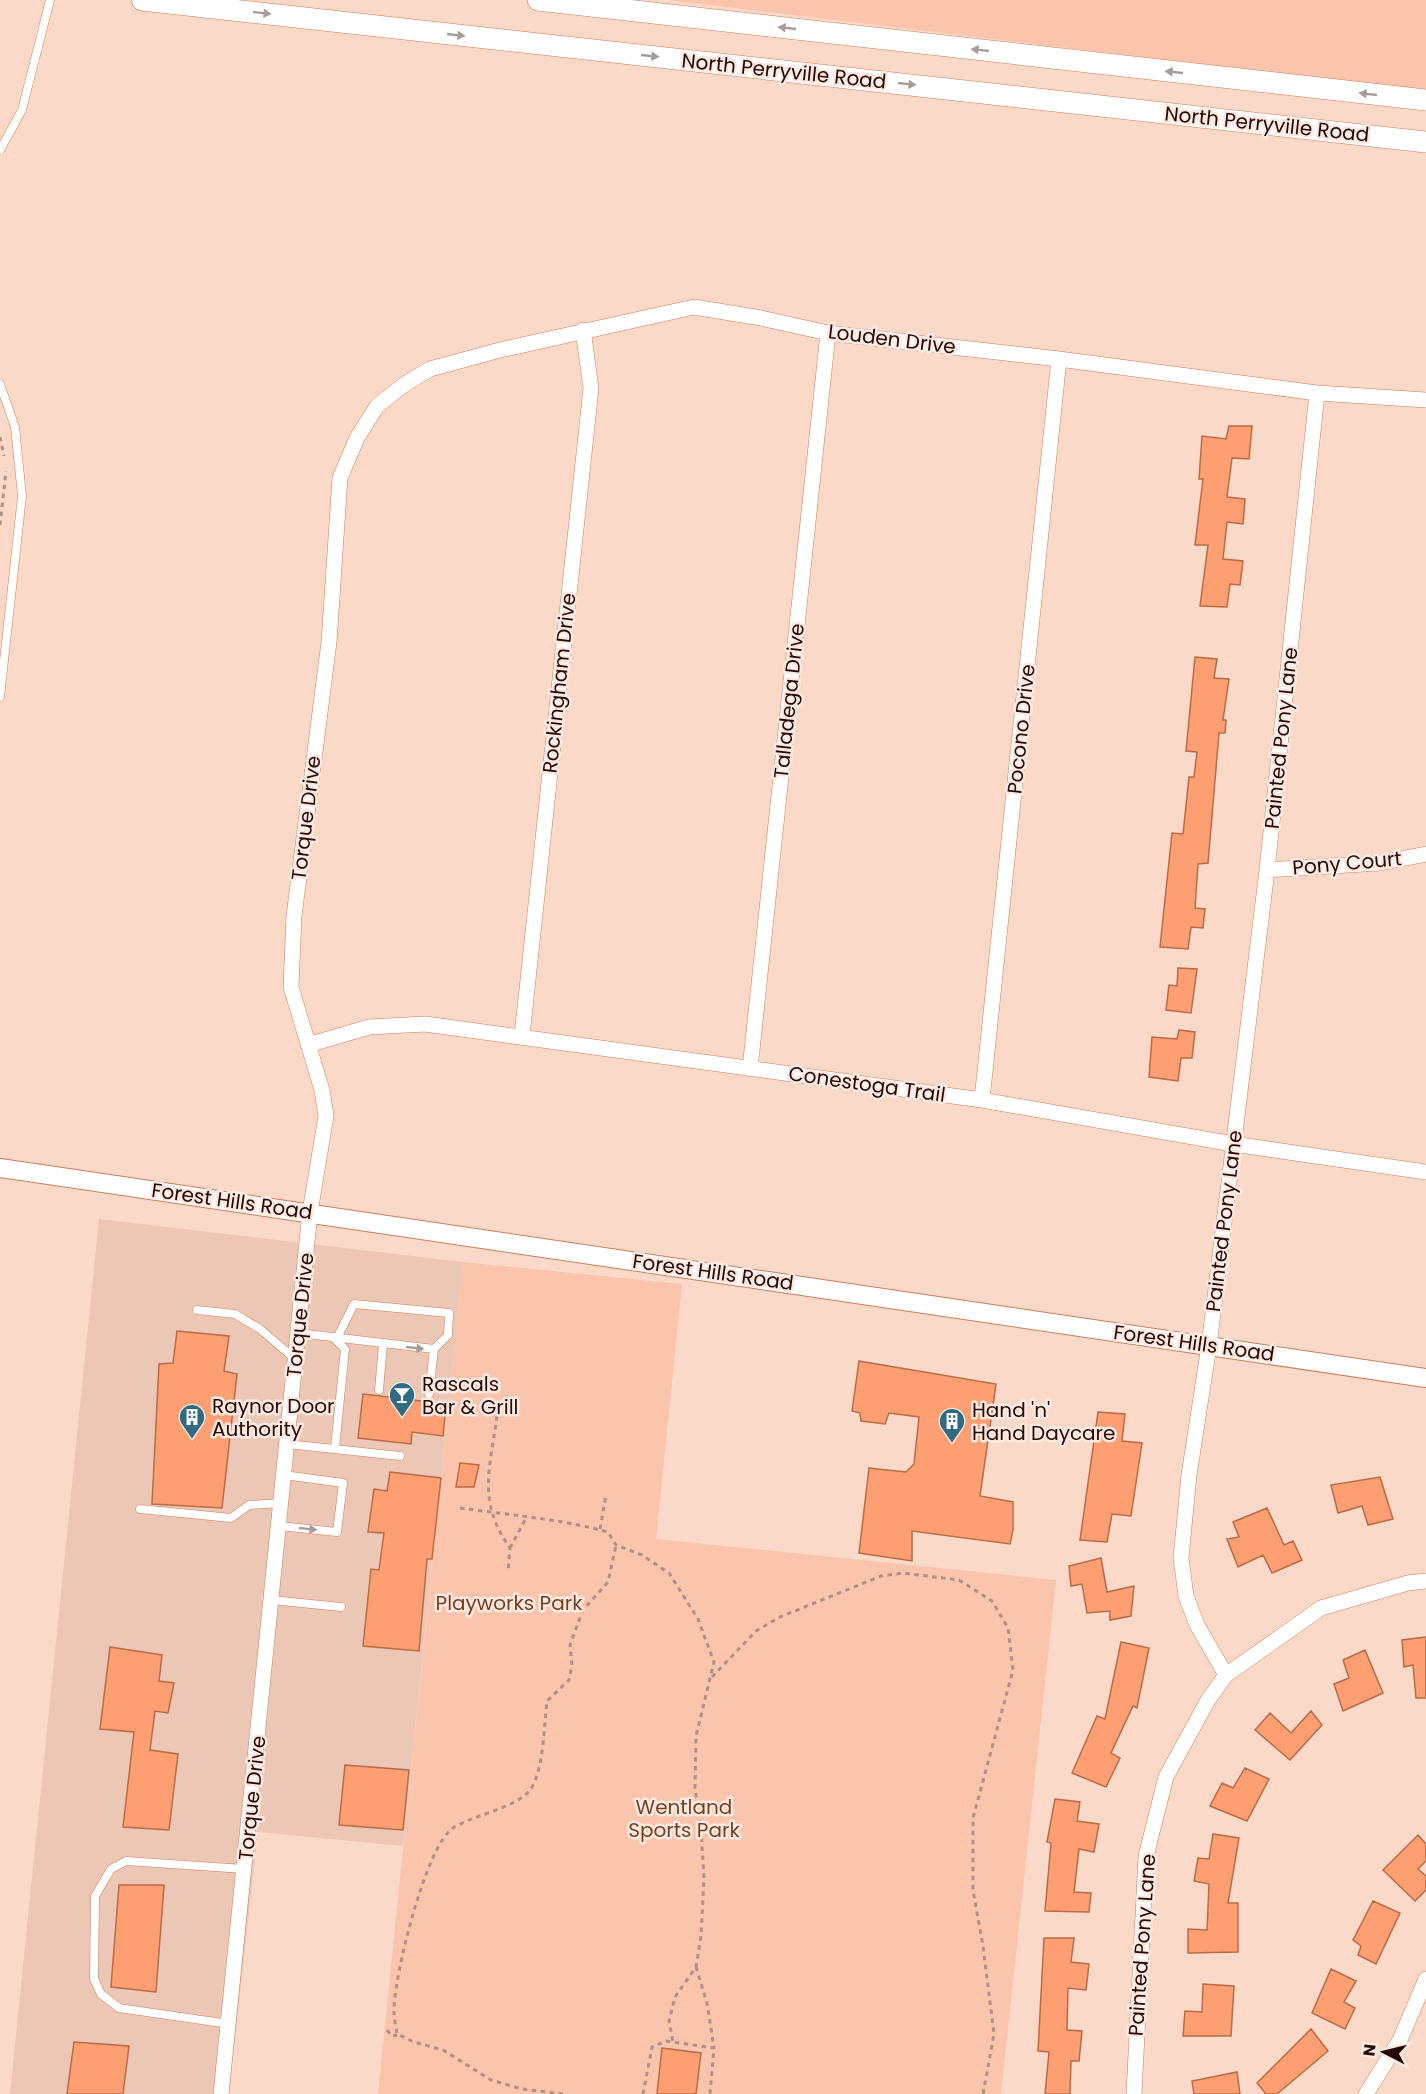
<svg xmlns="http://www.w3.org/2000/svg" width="1426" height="2094" viewBox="0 0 1426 2094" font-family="Poppins,sans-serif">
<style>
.built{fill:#ecc7b6}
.green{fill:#fac5ac}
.building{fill:#fd9f72;stroke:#b86c47;stroke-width:1.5}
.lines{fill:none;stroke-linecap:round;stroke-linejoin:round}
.service-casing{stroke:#cc7e59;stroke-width:9}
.minor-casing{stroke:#cc7e59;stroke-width:16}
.tertiary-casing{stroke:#cc7e59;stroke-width:20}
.secondary-casing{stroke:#cc7e59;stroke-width:22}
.path{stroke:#b19184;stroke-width:3;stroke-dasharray:4.5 4.5;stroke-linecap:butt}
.service{stroke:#fff;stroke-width:8}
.minor{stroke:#fff;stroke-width:15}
.tertiary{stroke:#fff;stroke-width:18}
.secondary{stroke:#fff;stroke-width:21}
.oneway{fill:#a89c99}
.labels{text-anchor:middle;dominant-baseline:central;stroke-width:5;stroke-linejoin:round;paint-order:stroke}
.street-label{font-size:20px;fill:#250800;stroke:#fceae2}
.poi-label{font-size:20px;fill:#250800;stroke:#fceae2;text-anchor:start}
.park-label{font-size:20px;fill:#7a3e1f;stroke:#fceae2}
</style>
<rect width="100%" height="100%" fill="#fbd9c9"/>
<!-- built -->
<path class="built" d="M99 1219 463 1262 403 1846 258 1832 229 2094H10Z"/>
<!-- green -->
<path class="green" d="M667 0H1426V89L1354 82Z
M463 1262 682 1284 656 1539 1056 1580 1001 2094H378Z"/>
<!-- building -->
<path class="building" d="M1229 426H1252L1249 459 1232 458 1227 497 1245 499 1243 524 1227 522 1223 559 1243 561 1240 585 1230 584 1227 607 1200 606 1208 545H1195L1203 479H1199L1202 436 1226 439Z
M1195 657 1217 659 1214 678 1229 679 1223 720H1226L1225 733H1219L1208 863 1198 864 1195 908 1205 909 1203 928 1191 927 1188 949 1160 947 1172 833 1183 834 1189 777H1194L1197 752 1186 751Z
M1178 968 1197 969 1191 1013 1166 1010 1169 985 1177 986Z
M1179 1030 1195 1032 1192 1058H1181L1178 1081 1149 1077 1152 1037 1177 1039Z
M177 1331 229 1336 224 1371 237 1374 222 1508 152 1504 159 1364 173 1363Z
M859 1361 996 1384 980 1496 1013 1502V1530L1010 1544 912 1531V1561L859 1553 869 1468 906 1472 914 1464 919 1417 889 1413 885 1424 861 1421 860 1413 852 1411Z
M363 1394 446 1404 443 1436 412 1432 411 1444 358 1438Z
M1098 1412 1125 1414 1122 1441 1142 1443 1131 1516 1112 1514 1107 1542 1080 1540Z
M460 1463 479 1465 474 1487H456Z
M390 1472 441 1478 432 1559H427L419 1651 363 1646 371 1569 379 1570 384 1533 368 1532 374 1489 387 1491Z
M1380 1477 1393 1519 1368 1525 1362 1506 1338 1513 1331 1485Z
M1267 1508 1284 1545 1293 1541 1302 1560 1272 1573 1263 1555 1238 1567 1227 1539 1239 1537 1233 1522Z
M1101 1558 1107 1592 1134 1586 1131 1616 1110 1620V1611L1087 1613 1082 1584 1071 1586 1069 1566Z
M1426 1637V1698H1416L1413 1665 1404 1667 1402 1640Z
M1121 1642 1149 1648 1137 1708 1133 1706 1111 1753 1120 1758 1106 1787 1072 1773 1097 1716 1105 1719Z
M110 1647 162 1655 159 1681 174 1683 168 1713 155 1711 150 1750 178 1754 169 1830 123 1827 134 1732 100 1729Z
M1365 1650 1383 1693 1343 1711 1334 1684 1349 1678 1343 1660Z
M1311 1711 1322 1725 1290 1760 1255 1730 1270 1713 1291 1733Z
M345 1765 409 1770 403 1830 339 1825Z
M1245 1768 1269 1779 1247 1821 1210 1806 1222 1783 1233 1788Z
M1055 1799 1080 1802 1077 1821 1099 1824 1094 1852 1079 1849 1074 1892 1091 1893 1089 1912 1045 1911 1051 1843 1047 1842Z
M1213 1834 1239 1838 1228 1903H1238V1952L1188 1953V1929L1207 1930 1209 1884 1194 1881 1198 1858 1209 1859Z
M1418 1835 1426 1844V1861L1418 1869 1426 1876V1890L1415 1901 1383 1870Z
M119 1885H164L156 1992 111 1987Z
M1373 1901 1400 1913 1376 1964 1358 1955 1361 1946 1353 1940Z
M1044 1938H1074L1071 1962 1089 1964 1086 1990 1068 1988 1067 2030 1082 2031 1079 2061H1071L1070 2094H1045L1049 2052 1038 2051Z
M1331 1969 1356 1981 1344 2002 1355 2008 1345 2029 1312 2013Z
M1203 1984 1234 1986 1231 2036H1183L1185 2011 1202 2012Z
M1311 2029 1328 2051 1277 2094H1266L1257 2083Z
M74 2042 129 2046 123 2094H67Z
M662 2048 701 2053 696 2094H657Z
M1237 2072 1240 2094H1194L1192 2081Z"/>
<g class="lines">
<!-- service casing -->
<g class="service-casing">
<path id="service" d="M0 150 22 110 50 0
M0 384 15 427 22 496 0 697
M197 1310 235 1314 260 1329 294 1358
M298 1333 434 1349 448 1335 449 1313 354 1304 336 1340
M379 1390 383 1344
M429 1394 434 1349
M287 1444 400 1456
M335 1448 345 1349 336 1340
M140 1509 231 1518 249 1505 281 1503
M279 1526 337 1532 343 1483 284 1475
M271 1600 341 1607
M229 2024 119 2008 101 1994 94 1979 95 1896 111 1869 126 1861 244 1869"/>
</g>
<!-- minor casing -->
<g class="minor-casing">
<path id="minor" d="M1267 870 1380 863 1426 854
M522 1036 591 388 583 330
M308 1045 369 1027 425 1024 982 1100 1233 1144 1426 1172
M750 1069 828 333
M982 1100 1059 359
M1226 1675 1197 1625 1186 1596 1181 1558 1189 1475 1209 1346 1267 870 1317 393
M221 2094 310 1212 326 1116 322 1090 291 987 294 916 329 642 340 478 357 438 377 406 405 384 430 369 500 350 694 307 761 318 828 333 1059 359 1317 393 1426 400
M1134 2094 1146 1856 1166 1777 1208 1700 1226 1675 1321 1608 1408 1583 1426 1581
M1366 2094 1400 2040 1426 1979"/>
</g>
<!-- tertiary casing -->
<g class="tertiary-casing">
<path id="tertiary" d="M0 1168 1426 1378"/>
</g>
<!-- secondary casing -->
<g class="secondary-casing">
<path id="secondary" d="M142 0 1426 142
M538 0 1426 100"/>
</g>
<!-- path -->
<path class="path" d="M0 437 4 456
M0 525 6 471
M497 1416C490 1468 477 1502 510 1548L508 1571
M460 1508C510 1515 560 1519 608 1532L616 1545 642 1555 669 1573 698 1619 714 1662 696 1736 695 1788 701 1829 704 1878 701 1936 696 1967 675 1997 669 2021 673 2042
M600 1529 606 1495
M510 1548 526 1518
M712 1677 756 1631 780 1617 881 1576 903 1573 959 1580 992 1601 1008 1628 1013 1670 973 1818V1890L983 1946 994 2034 983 2094
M696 1967 707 2003 714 2048
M387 2030 392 2036 397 2035
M563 2094 522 2089 491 2080 443 2050 414 2042 397 2034C396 2027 394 2019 394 2012 393 1979 426 1845 453 1828 473 1815 516 1808 530 1790 544 1771 544 1724 547 1701L569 1680 572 1665 570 1645 583 1610 608 1582 616 1545
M643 2094 652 2047 666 2041 714 2048 710 2094"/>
<!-- service -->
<use href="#service" class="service"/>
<!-- minor -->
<use href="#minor" class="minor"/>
<!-- tertiary -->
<use href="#tertiary" class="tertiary"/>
<!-- secondary -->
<use href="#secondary" class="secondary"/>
</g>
<!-- one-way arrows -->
<defs><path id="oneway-solid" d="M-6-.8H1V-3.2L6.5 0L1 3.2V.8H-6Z" transform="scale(1.5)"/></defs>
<g class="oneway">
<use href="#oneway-solid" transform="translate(262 13) rotate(6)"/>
<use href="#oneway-solid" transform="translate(787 28) rotate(-174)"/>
<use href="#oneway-solid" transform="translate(456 35) rotate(6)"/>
<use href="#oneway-solid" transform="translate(980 50) rotate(-174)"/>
<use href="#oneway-solid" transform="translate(650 56) rotate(6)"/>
<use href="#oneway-solid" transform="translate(1174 72) rotate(-174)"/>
<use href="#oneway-solid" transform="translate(907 84) rotate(6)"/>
<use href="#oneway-solid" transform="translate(1368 94) rotate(-174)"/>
<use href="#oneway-solid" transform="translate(415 1348) rotate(6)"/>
<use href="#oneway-solid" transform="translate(308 1529) rotate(6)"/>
</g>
<!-- icons -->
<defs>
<g id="bar-pin" transform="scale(1.35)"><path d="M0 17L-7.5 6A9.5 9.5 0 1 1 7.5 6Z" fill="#2f6c83" stroke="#fceae2"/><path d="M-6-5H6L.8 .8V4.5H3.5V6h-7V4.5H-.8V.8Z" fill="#fff"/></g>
<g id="building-pin" transform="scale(1.35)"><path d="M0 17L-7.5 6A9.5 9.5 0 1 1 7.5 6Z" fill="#2f6c83" stroke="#fceae2"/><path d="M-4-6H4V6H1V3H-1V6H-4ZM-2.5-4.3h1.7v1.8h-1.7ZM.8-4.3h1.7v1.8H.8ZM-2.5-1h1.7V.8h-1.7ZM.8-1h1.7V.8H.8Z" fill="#fff"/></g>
</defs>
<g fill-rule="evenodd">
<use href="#bar-pin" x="402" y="1395"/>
<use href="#building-pin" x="192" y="1417"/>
<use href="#building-pin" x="952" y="1421"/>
</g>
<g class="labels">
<!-- street labels -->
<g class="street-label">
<text transform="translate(784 71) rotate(6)">North Perryville Road</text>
<text transform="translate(1267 124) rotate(6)">North Perryville Road</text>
<text transform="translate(892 339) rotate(7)">Louden Drive</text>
<text transform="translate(559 683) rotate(-84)">Rockingham Drive</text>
<text transform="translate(789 701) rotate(-84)">Talladega Drive</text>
<text transform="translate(1021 729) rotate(-84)">Pocono Drive</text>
<text transform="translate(1281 738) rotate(-84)">Painted Pony Lane</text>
<text transform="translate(306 818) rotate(-83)">Torque Drive</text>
<text transform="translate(1347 863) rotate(-5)">Pony Court</text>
<text transform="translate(867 1084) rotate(8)">Conestoga Trail</text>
<text transform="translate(232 1201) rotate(8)">Forest Hills Road</text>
<text transform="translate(1224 1221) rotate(-83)">Painted Pony Lane</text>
<text transform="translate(713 1272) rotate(8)">Forest Hills Road</text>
<text transform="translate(300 1315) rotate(-84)">Torque Drive</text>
<text transform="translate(1194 1343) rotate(8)">Forest Hills Road</text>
<text transform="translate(252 1798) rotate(-84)">Torque Drive</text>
<text transform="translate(1142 1945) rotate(-86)">Painted Pony Lane</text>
</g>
<!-- poi labels -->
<g class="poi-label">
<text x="422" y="1384">Rascals<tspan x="422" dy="23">Bar &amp; Grill</tspan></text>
<text x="212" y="1406">Raynor Door<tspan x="212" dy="23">Authority</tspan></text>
<text x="972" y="1410">Hand 'n'<tspan x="972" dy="23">Hand Daycare</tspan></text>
</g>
<!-- park labels -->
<g class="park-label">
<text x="509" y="1603">Playworks Park</text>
<text x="684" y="1807">Wentland<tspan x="684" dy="23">Sports Park</tspan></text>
</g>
</g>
<!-- north arrow -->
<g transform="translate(1384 2052) rotate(277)" stroke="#fceae2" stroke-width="4.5" paint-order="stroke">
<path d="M0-4.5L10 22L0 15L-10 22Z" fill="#250800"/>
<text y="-9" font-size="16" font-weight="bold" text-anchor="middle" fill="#250800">N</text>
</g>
</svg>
